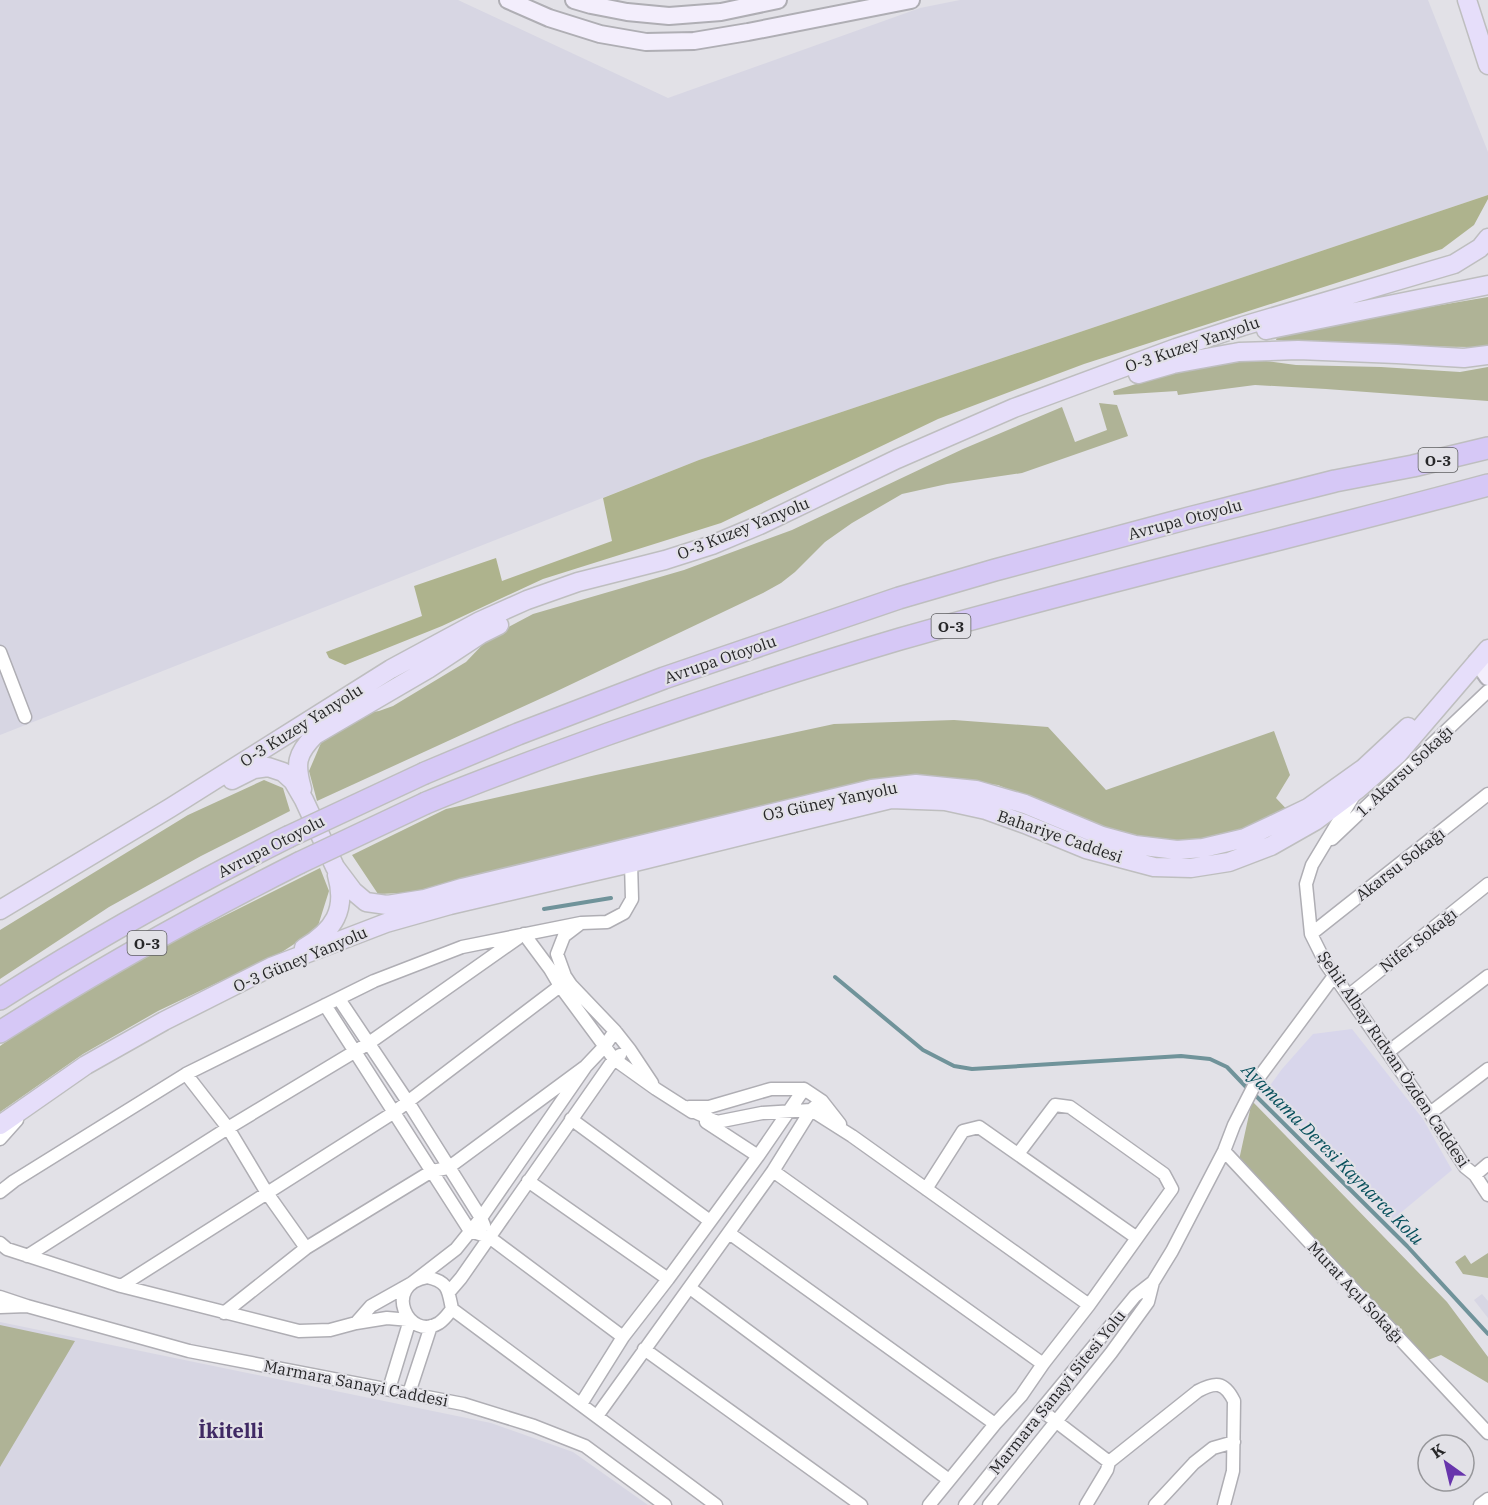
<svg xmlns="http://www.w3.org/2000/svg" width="1488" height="1505" viewBox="0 0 1488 1505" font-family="'IBM Plex Serif',serif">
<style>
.built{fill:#d7d6e3}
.education{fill:#d8d6eb}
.green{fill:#afb396}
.forest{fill:#aeb38d}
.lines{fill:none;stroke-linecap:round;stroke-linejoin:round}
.stream{stroke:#70939a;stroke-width:4}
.street-casing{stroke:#afaeb4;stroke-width:15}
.secondary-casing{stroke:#afaeb4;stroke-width:20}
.primary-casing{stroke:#bebebf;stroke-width:21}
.highway-casing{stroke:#bebebf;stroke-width:24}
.street{stroke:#fff;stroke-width:12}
.secondary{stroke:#f3eefc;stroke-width:16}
.primary{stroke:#e6defa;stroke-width:18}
.highway{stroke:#d6c8f6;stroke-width:21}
.highway-bridge-casing{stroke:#bebebf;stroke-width:24;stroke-linecap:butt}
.highway-bridge{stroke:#d6c8f6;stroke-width:21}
.labels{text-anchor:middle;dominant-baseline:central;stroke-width:4.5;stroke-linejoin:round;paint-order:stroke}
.shield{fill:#e2e1e7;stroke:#5f5f62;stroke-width:1.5}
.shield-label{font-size:15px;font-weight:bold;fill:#272729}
.street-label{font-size:16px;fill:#272729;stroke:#e2e1e7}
.water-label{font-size:18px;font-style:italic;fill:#054e5a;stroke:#e2e1e7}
.quarter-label{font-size:20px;font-weight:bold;fill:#402a64;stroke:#e2e1e7}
</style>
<rect width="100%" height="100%" fill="#e2e1e7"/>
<!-- built -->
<path class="built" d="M0 0H458L668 98 920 8 960 0H1428L1488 152V195L699 460 0 735Z
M1482 1294 1488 1301V1318L1474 1300Z
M0 1322 491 1423 573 1452 648 1505H0Z"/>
<!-- education -->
<path class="education" d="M1352 1029 1423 1119 1452 1170 1392 1220 1266 1091 1282 1069 1313 1034Z"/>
<!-- green -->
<path class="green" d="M1488 297V347C1417 348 1347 341 1276 340L1277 337 1353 320Z
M1258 360 1296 365 1381 367 1460 372 1488 367V401L1326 389 1255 385 1178 395 1177 391 1114 395 1113 391 1159 377 1210 365Z
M1099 403 1117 405 1128 436 1022 473 947 484 902 494 852 523 825 542 795 572 781 583 763 593 555 692 317 801 309 771 321 743 367 713 379 711 393 706 466 662 487 640 501 631 533 614 684 570 792 530 963 449 1062 407 1075 442 1107 430Z
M954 720 1048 727 1106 790 1274 731 1290 775 1276 798 1294 817 1208 861 1162 862 1068 814 998 785 931 778 426 892 378 894 352 855 446 809 596 775 834 724Z
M264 780 283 788 290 811 201 856 109 907 0 979V930L188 815Z
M320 868 329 891 317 929 282 952 158 1011 83 1054 0 1112V1046L27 1027 164 946Z
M1252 1101 1447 1302 1488 1357V1383L1441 1355 1428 1360 1239 1160Z
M1488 1253V1278L1463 1274 1455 1262 1465 1255 1471 1264Z
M0 1325 75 1341 0 1467Z"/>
<!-- forest -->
<path class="forest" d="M1488 195V199L1474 225 1442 249 1084 364 938 419 721 523 543 579 442 626 345 665 329 658 326 652 422 616 414 586 496 558 502 581 612 541 603 498 699 460Z"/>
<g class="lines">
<!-- stream -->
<path class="stream" d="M544 909 611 898
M835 977 923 1050 954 1066 972 1069 1181 1056 1210 1059 1227 1067 1248 1089
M1254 1094 1407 1246 1488 1334"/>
<!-- street casing -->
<g class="street-casing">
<path id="street" d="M0 652 25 717
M1353 797 1312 865 1306 884 1311 934 1326 964 1430 1113 1465 1167 1475 1175 1488 1195
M1332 839 1488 691
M629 857 631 863 632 899 624 913 607 922 581 923 564 936 557 954 565 976 571 985 615 1031 630 1050 652 1083
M524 934 550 969 560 986 614 1059 656 1089 692 1112
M1311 934 1488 794
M1348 996 1488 884
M339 999 408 1102 481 1218 484 1225
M325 1005 470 1231 489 1237 623 1337
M1388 1052 1488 976
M186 1074 228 1128 267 1193 306 1248
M689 1107H709L771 1089H804L822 1101 840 1124
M686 1108 717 1122 762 1113 811 1110 852 1136 1089 1305
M1430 1113 1488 1069
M571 1119 710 1221
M706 1122 758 1156
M0 1139 17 1120
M1224 1151 1488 1433
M773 1171 1043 1364
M1475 1175 1488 1164
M528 1181 668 1279
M926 1189 963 1131 979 1127 1137 1238
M0 1192 14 1181 186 1074 374 981 462 947 581 923
M729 1233 995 1424
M0 1243 7 1249 121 1286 299 1331 330 1330 356 1323 387 1318 410 1320 389 1389
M27 1256 228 1128 369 1043 518 938
M427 1277C449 1282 448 1290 452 1309 448 1314 445 1319 439 1323 408 1342 382 1285 427 1277Z
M121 1286 393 1113 560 986 571 985
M690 1288 949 1480
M449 1292 461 1278 614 1059 620 1055
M0 1297 27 1306 0 1307
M27 1306 189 1351 463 1404 534 1426 585 1446 665 1505
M452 1309 716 1505
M224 1313 306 1248 432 1171 448 1168 586 1066
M356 1323 371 1306 412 1283 456 1249 481 1218 586 1066 604 1047 615 1031
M644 1349 861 1505
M409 1393 431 1326
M581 1404 623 1337 668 1279 758 1156 804 1089
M1041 1410 1109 1462 1107 1470 1086 1505
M597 1416 773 1171 811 1110 822 1101
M1109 1462 1198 1391C1215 1382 1224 1381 1234 1401L1233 1471 1224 1505
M929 1505 995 1424 1021 1396 1043 1364 1089 1305 1172 1189 1164 1174 1070 1107 1055 1105 1018 1154
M965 1505 1041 1410 1135 1296 1153 1282
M989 1505 1111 1353 1148 1302 1153 1282 1172 1251 1224 1151 1234 1125 1257 1080 1334 976
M1155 1505 1194 1463 1213 1448 1234 1442
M1480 1505 1488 1499"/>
</g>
<!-- secondary casing -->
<g class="secondary-casing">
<path id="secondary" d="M508 0 549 18 600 34 646 42 694 41 748 32 911 0
M574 0 591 5 627 12 669 16 721 12 778 0
M1477 661 1488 677"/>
</g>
<!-- primary casing -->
<g class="primary-casing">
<path id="primary" d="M1467 0 1488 65
M1266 330 1488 285
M1138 374 1173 364 1239 352 1298 350 1397 354 1464 358 1488 355
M232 780 254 769 268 767 283 772 293 781 304 800 335 867 353 891 366 902 387 905 425 899 462 888 872 789 916 784 976 790 1025 804 1102 836 1135 845 1177 850 1203 848 1245 838 1308 808 1364 768 1408 727
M302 789C295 764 296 754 315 735L428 669 481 634 499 625
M0 910 170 808 391 669 480 621 527 600 578 582 665 560 712 545 762 524 897 459 1014 408 1176 348 1243 326 1454 264 1480 248 1488 238
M304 948C334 930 347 910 337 875
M0 1125 86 1065 164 1021 271 967 386 923 450 905 631 863 891 799 945 801 986 810 1025 824 1086 849 1154 867 1191 868 1229 862 1271 846 1315 821 1358 789 1398 754 1488 649"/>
</g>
<!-- highway casing -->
<g class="highway-casing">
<path id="highway" d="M425 773 518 734 664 678 899 598 995 570 1189 518 1335 481 1413 466 1488 448
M426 803C486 778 547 756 608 734 705 700 802 668 900 639 1095 583 1292 538 1488 485
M0 999C93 939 190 886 288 837
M0 1032C97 970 196 915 299 863"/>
</g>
<!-- street -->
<use href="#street" class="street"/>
<!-- secondary -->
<use href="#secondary" class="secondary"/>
<!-- primary -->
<use href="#primary" class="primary"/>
<!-- highway -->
<use href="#highway" class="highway"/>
<!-- highway-bridge casing -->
<g class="highway-bridge-casing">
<path id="highway-bridge" d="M288 837 425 773
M299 863 426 803"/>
</g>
<!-- highway-bridge -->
<use href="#highway-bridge" class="highway-bridge"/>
</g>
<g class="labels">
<!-- shield labels -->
<g class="shield">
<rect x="1418.5" y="448" width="39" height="24" rx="4.5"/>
<rect x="931.5" y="614" width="39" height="24" rx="4.5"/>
<rect x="127.5" y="931" width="39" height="24" rx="4.5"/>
</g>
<g class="shield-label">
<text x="1438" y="460">O-3</text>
<text x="951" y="626">O-3</text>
<text x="147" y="943">O-3</text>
</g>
<!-- street labels -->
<g class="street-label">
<text transform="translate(1192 344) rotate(-19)">O-3 Kuzey Yanyolu</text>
<text transform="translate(1185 519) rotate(-15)">Avrupa Otoyolu</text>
<text transform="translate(743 528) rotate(-22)">O-3 Kuzey Yanyolu</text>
<text transform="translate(720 659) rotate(-19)">Avrupa Otoyolu</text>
<text transform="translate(301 725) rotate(-32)">O-3 Kuzey Yanyolu</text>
<text transform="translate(1404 771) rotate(-43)">1. Akarsu Sokağı</text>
<text transform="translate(830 801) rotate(-12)">O3 Güney Yanyolu</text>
<text transform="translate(1060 836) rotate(19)">Bahariye Caddesi</text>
<text transform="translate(271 846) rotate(-27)">Avrupa Otoyolu</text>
<text transform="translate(1400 864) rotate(-38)">Akarsu Sokağı</text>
<text transform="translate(1418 940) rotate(-38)">Nifer Sokağı</text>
<text transform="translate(300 959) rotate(-23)">O-3 Güney Yanyolu</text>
<text transform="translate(1394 1059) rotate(56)">Şehit Albay Rıdvan Özden Caddesi</text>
<text transform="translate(1356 1292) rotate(47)">Murat Açıl Sokağı</text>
<text transform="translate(356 1383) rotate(11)">Marmara Sanayi Caddesi</text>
<text transform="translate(1057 1392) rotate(-51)">Marmara Sanayi Sitesi Yolu</text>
</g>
<!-- water labels -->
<g class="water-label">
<text transform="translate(1333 1154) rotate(45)">Ayamama Deresi Kaynarca Kolu</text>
</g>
<!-- quarter labels -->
<g class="quarter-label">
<text x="231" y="1430">İkitelli</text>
</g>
</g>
<!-- north arrow -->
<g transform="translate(1446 1463) rotate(326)"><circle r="28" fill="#e2e1e7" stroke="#97979b" stroke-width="1.5"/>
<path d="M0-4.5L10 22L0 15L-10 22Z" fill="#6835ac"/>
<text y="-9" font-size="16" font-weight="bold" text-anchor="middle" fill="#272729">K</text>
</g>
</svg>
